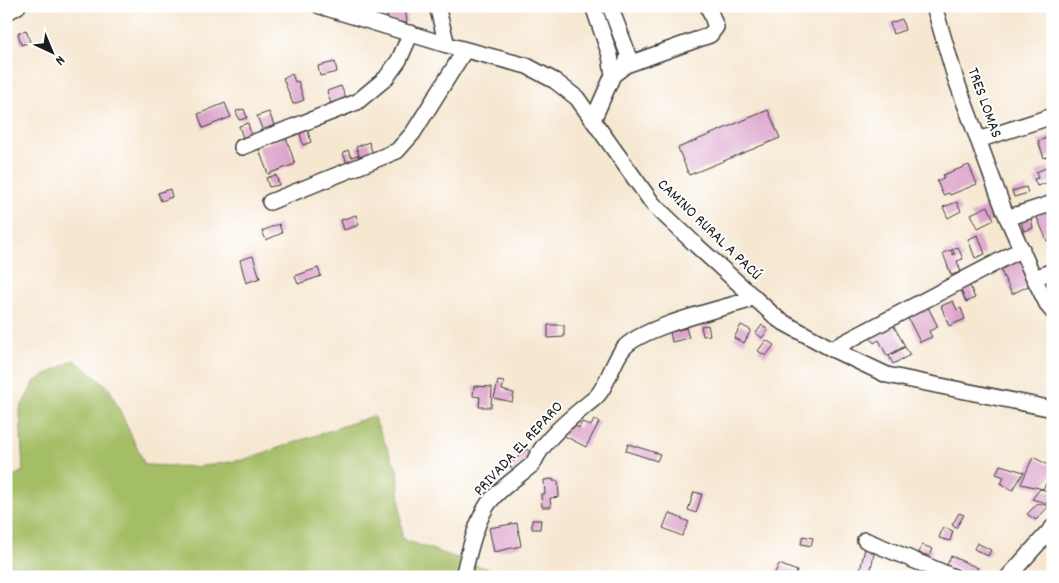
<svg xmlns="http://www.w3.org/2000/svg" width="1059" height="583" viewBox="0 0 1059 583" font-family="Dekko,sans-serif">
<style>
.green{fill:#a4be65;stroke:#606d40}
.building{fill:#dda4cb}
.lines{fill:none;stroke-linecap:round;stroke-linejoin:round}
.minor-casing{stroke:#3d3a37;stroke-width:18}
.minor{stroke:#fff;stroke-width:15}
.labels{text-anchor:middle;dominant-baseline:central;stroke-width:4;stroke-linejoin:round;paint-order:stroke}
.street-label{font-size:16px;fill:#1c1c1c;stroke:#fff}
</style>
<rect width="100%" height="100%" fill="#fff"/>
<filter id="ink" filterUnits="userSpaceOnUse"><feTurbulence type="fractalNoise" baseFrequency=".02" numOctaves="2"/><feDisplacementMap in="SourceGraphic" scale="10" xChannelSelector="R" yChannelSelector="G"/><feConvolveMatrix kernelMatrix="1 2 1 2 8 2 1 2 1" color-interpolation-filters="sRGB"/></filter>
<filter id="wash" filterUnits="userSpaceOnUse"><feTurbulence type="fractalNoise" baseFrequency=".0096" numOctaves="4" result="noise"/><feDisplacementMap in="SourceGraphic" scale="20" xChannelSelector="R" yChannelSelector="G"/><feGaussianBlur stdDeviation="1.12" result="paint"/><feColorMatrix in="noise" values="0 0 0 0 0 0 0 0 0 0 0 0 0 0 0 0 0 1.4 0 .05"/><feComposite in="paint" operator="in"/></filter>
<g filter="url(#wash)">
<rect width="100%" height="100%" fill="#f6e7d1"/>
<!-- green -->
<path class="green" d="M74 360 109 388 145 465 197 467 243 460 373 416 398 472 402 539 511 577H6V480L23 471 20 409 35 381Z"/>
<g id="blocks">
<!-- building -->
<path class="building" d="M385 6H405L407 23 388 20Z
M902 19 905 30 893 34 890 23Z
M26 30 30 42 21 45 18 33Z
M335 62 337 72 320 76 318 66Z
M292 74 295 82 298 81 304 100 293 104 283 78Z
M341 86 347 101 332 107 327 91Z
M225 103 231 117 203 128 198 114Z
M244 109 247 118 239 120 236 111Z
M768 110 780 138 689 175 678 148Z
M269 112 276 130 264 134 257 116Z
M248 123 252 139 244 141 239 126Z
M307 128 311 142 303 145 299 130Z
M1052 136 1053 155 1044 158 1038 141Z
M286 137 295 164 268 174 258 147Z
M369 142 374 158 349 168 343 153 348 150 351 157 358 155 361 160 356 147Z
M969 165 977 184 950 195 949 193 943 195 937 181 944 178 943 175Z
M1048 167 1053 181 1037 186 1034 179 1038 178 1036 172Z
M276 175 279 185 269 187 266 178Z
M1026 187 1028 193 1014 197 1012 191Z
M170 189 172 197 161 201 158 193Z
M957 202 961 211 948 218 943 207Z
M988 206 994 220 978 228 971 214Z
M1048 210 1053 221V239L1047 241 1036 215Z
M356 215 359 225 344 230 341 220Z
M1031 215 1033 228 1024 231 1020 218Z
M279 224 282 233 266 240 262 231Z
M978 235 985 254 975 258 968 239Z
M958 247 963 259 957 261 961 272 951 275 943 253 951 250 953 255 955 254 952 249Z
M253 256 260 278 246 283 240 260Z
M1021 256 1032 284 1012 294 999 267Z
M318 268 321 276 298 284 295 276Z
M969 284 975 298 966 302 960 288Z
M953 301 957 310 961 308 965 319 949 326 941 306Z
M927 305 938 327 929 331 932 337 920 342 907 316Z
M892 323 905 346 887 356 879 340 874 343 869 336Z
M548 325H564V337L548 338Z
M708 325 710 335 703 336 701 326Z
M741 325 751 330 744 343 734 338Z
M762 325 768 330 762 338 756 333Z
M686 328 689 338 672 342 670 332Z
M766 340 774 345 766 356 758 351Z
M905 347 910 355 893 364 889 356Z
M498 381 504 382 502 390 514 393 512 402 494 398Z
M474 386 492 387 491 407H479L480 397 473 396Z
M594 420 599 422 586 447 563 435 570 423 579 428 582 422 591 426Z
M628 444 660 454 657 461 626 451Z
M527 449 533 455 514 471 509 465Z
M1033 457 1048 465 1049 462 1053 464V475L1050 476 1043 489 1021 484Z
M1000 465 1024 472 1013 490 1001 484 1004 477 996 474Z
M553 479V481H558L559 497 550 498 551 507H542L541 494H545L544 480Z
M1040 489 1053 492V505L1032 499Z
M694 492 702 494 696 513 688 510Z
M1038 503 1049 506 1036 520 1027 514Z
M669 513 689 522 682 536 663 528Z
M959 513 964 515 956 528 952 525Z
M532 520H541L540 529H532Z
M517 523 521 546 494 552 489 528Z
M943 527 953 531 950 541 939 538Z
M803 536 813 538 811 546 801 544Z
M977 543 991 550 988 556 974 549Z
M922 545 933 549 930 556 919 553Z
M865 548 875 550 869 577 859 575Z
M951 556 978 568 973 577 947 565Z
M779 564 797 571 795 577H773Z"/>
</g>
</g>
<g filter="url(#ink)">
<use href="#blocks" fill-opacity="0" stroke="#3d3a37" stroke-width="1"/>
<g class="lines">
<!-- minor casing -->
<g class="minor-casing">
<path id="minor" d="M320 6 447 45 527 66 555 81 577 98 653 204 697 246 779 320 832 349 887 375 1053 409
M437 6 447 45
M593 6 610 55 613 75
M934 6 955 77 1004 210 1034 278 1048 306 1053 312
M6 13 18 6
M626 65 710 35 716 27 708 6
M593 120 613 75 626 65 628 54 610 6
M978 140 1053 116
M242 147 357 102 386 78 399 60 411 33
M270 202 397 151 413 133 465 50
M1007 218 1053 203
M1034 278 1053 271
M832 349 1022 249
M865 540 954 577
M463 577C468 556 477 516 491 500 503 486 520 475 533 464 543 439 574 415 595 398 606 389 613 361 623 349 639 328 719 309 746 301L753 296
M1008 577 1053 527"/>
</g>
<!-- minor -->
<use href="#minor" class="minor"/>
</g>
</g>
<g class="labels">
<!-- street labels -->
<g class="street-label">
<text transform="translate(984 103) rotate(70)">TRES LOMAS</text>
<text transform="translate(709 230) rotate(44)">CAMINO RURAL A PACÚ</text>
<text transform="translate(519 449) rotate(-47)">PRIVADA EL REPARO</text>
</g>
</g>
<!-- margin -->
<rect width="1059" height="583" fill="none" stroke="#fff" stroke-width="25"/>
<!-- north arrow -->
<g transform="translate(52 52) rotate(136)" stroke="#ffffff" stroke-width="4" paint-order="stroke">
<path d="M0-4L9 19L0 12L-9 19Z" fill="#1c1c1c"/>
<text y="-8" font-size="14" font-weight="bold" text-anchor="middle" fill="#1c1c1c">N</text>
</g>
</svg>
